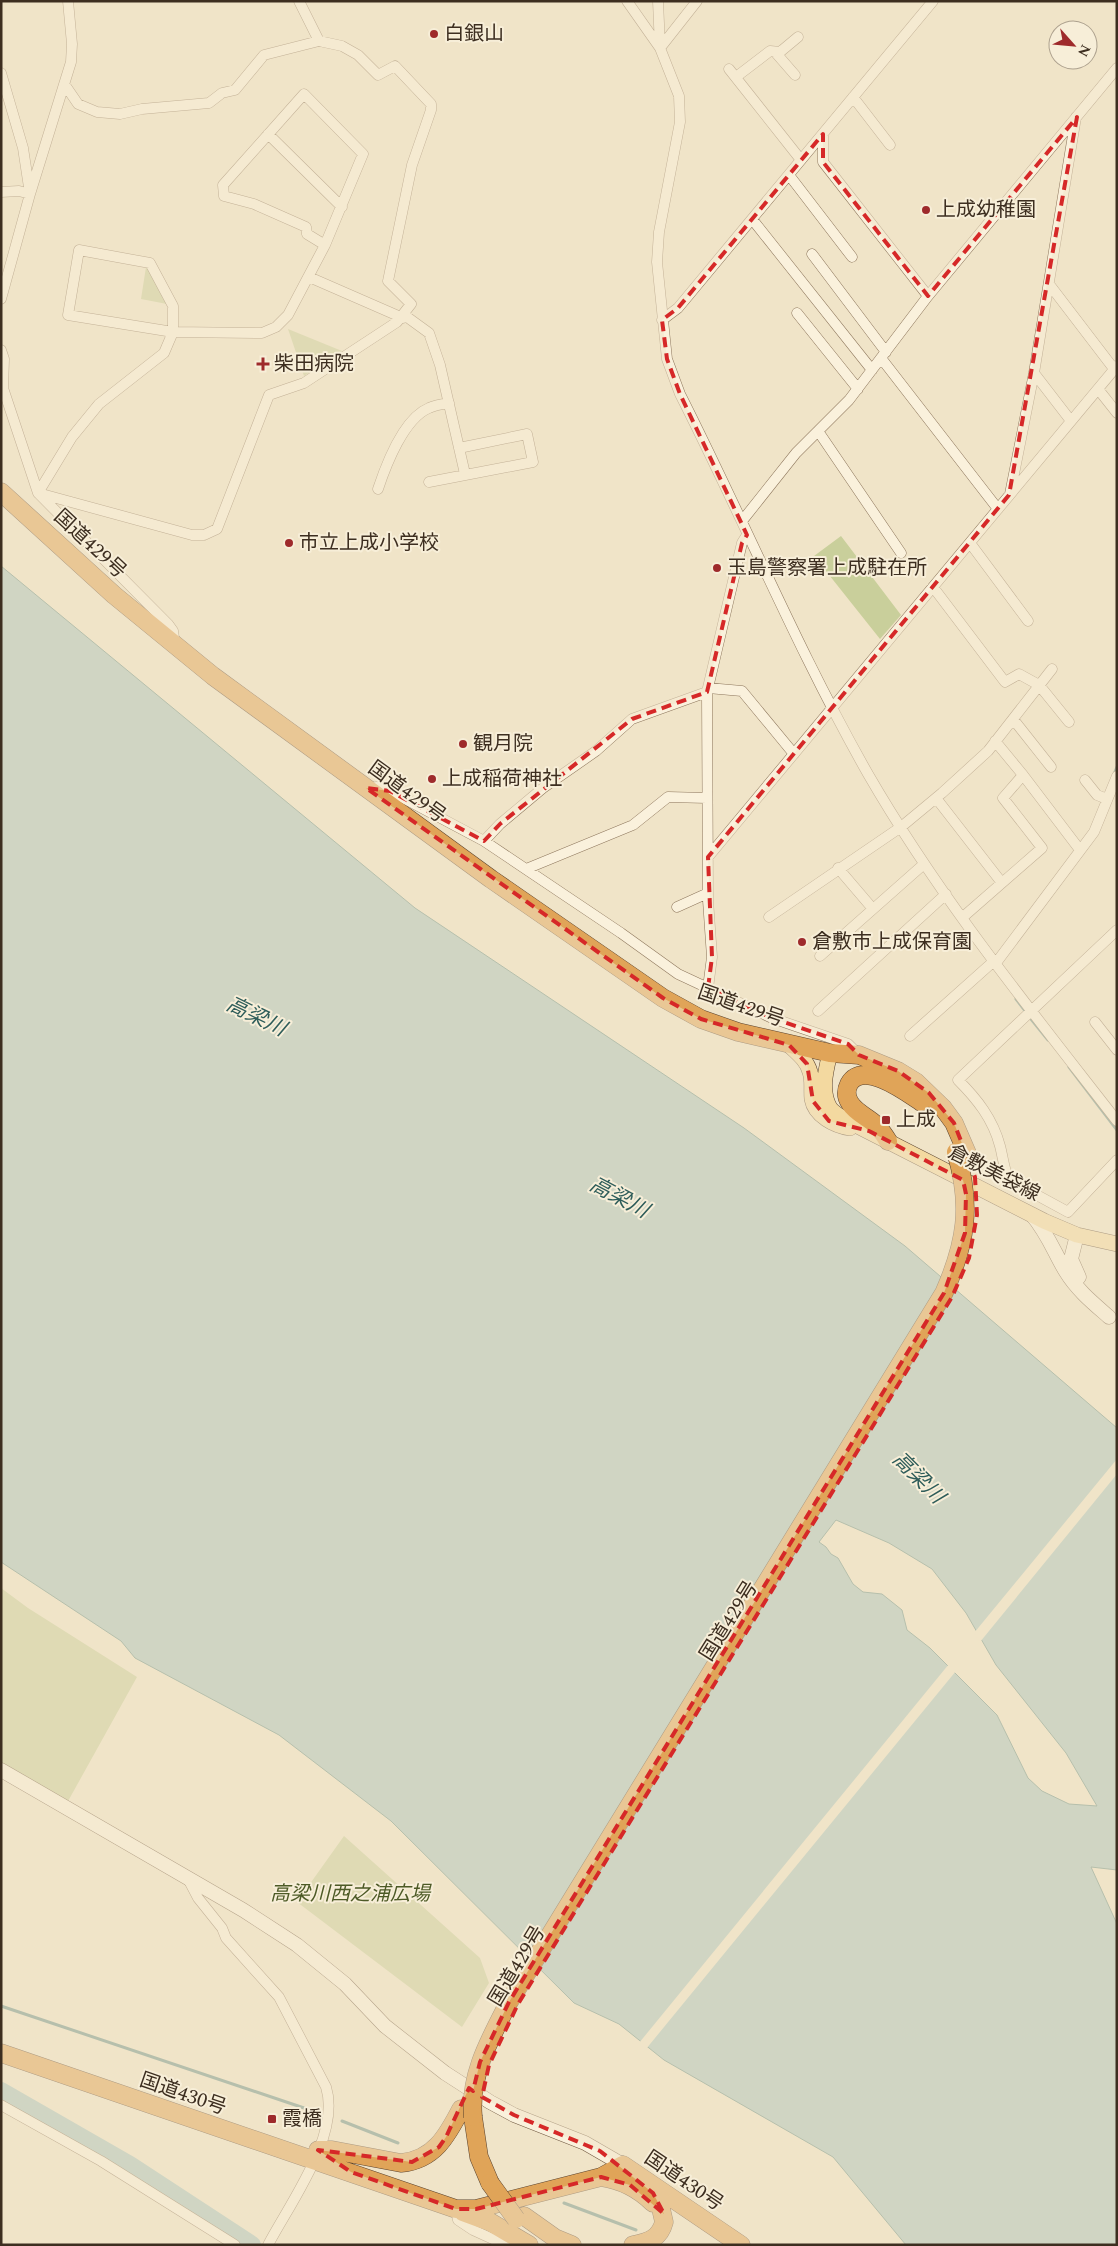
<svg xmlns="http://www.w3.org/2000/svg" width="1118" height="2246" viewBox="0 0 1118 2246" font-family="Spectral,'Noto Sans JP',serif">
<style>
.green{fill:#c9cf9b}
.water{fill:#a9c4bc;stroke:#6f938a;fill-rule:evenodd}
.pier{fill:#f0e4c8}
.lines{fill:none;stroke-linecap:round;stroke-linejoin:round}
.stream{stroke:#6f938a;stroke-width:3}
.river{stroke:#a9c4bc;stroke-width:18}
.street-casing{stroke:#8d765c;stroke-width:11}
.secondary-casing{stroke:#6f573f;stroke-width:15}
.primary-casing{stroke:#5b4430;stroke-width:16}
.highway-casing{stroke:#5b4430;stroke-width:19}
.street{stroke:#faf1dc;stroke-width:10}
.secondary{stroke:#faf1dc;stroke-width:14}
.primary{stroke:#f3d9a0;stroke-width:15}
.highway{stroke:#e0a458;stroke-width:18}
.highway-bridge-casing{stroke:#5b4430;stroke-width:19;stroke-linecap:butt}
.highway-bridge{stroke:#e0a458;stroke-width:18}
.marked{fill:none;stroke:#d62828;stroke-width:4;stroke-dasharray:10 6;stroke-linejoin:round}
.poi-dot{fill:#9e2a2b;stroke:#f7eed8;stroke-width:2}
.labels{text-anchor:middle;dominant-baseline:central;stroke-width:4;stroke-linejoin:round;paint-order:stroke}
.poi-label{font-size:20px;fill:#3d2e20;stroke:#f7eed8;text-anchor:start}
.street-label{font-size:20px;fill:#3d2e20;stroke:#f7eed8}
.park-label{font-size:20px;font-style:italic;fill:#4d5a26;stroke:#f7eed8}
.water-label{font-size:21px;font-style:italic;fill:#2f5d5a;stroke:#f7eed8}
</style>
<rect width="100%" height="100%" fill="#f0e4c8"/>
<!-- green -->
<path class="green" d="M146 267 158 285 167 304 141 299Z
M288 329 342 351 304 376Z
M841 536 901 615 880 639 814 556Z
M1 1588 28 1608 137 1677 67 1803 1 1764Z
M344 1836 480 1958 489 1983 462 2027 297 1902Z"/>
<!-- water -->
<path class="water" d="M1 566 415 908 744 1128 905 1246 1117 1428V1870L1091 1867 1117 1924V2245H906L833 2157 664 2060 619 2024 574 2003 391 1821 279 1735 135 1658 121 1641 1 1562ZM836 1520 889 1543 932 1569 966 1613 996 1665 1066 1753 1097 1806 1069 1804 1042 1791 1028 1778 997 1715 930 1648 907 1630 902 1610 882 1594 863 1592 853 1584 838 1558 831 1554 826 1547 819 1542Z"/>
<!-- pier -->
<path class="pier" d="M1117 1459V1474L980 1642 974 1633Z
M949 1664 956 1671 646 2049 639 2043Z"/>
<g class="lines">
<!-- stream -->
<path class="stream" d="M1114 774 1117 767
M1016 999 1026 1012
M1031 1019 1048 1040
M1069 1067 1117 1130
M1 2006 313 2111
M342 2121 398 2143
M564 2203 636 2230"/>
<!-- river -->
<path class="river" d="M1 2091 130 2165 252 2245"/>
<!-- street casing -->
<g class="street-casing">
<path id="street" d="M299 1 319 41
M627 1 660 48 679 96 680 122 659 232 657 262 667 359 680 394C744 520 798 651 868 774 939 897 1030 1009 1117 1121
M658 1 660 47
M660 48 697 1
M775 52 795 75
M729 69 801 160
M1 73 23 148 30 194 19 191 1 192
M736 77 770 51 780 52 798 37
M853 97 890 145
M268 134 342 207
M823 134V162L928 296
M789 175 852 257
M752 219 872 370
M79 250 150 263 173 306V332L68 315Z
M812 254 886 352
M309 277 403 318 407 317 429 333 440 365 465 474
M1049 284 1114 369
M1 299 30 194 71 62 72 44 68 1
M797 313 858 389
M662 320 678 308 933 1
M1 350 4 359 3 388 38 493 168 624 173 631 175 645
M881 358 998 509
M1034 373 1071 421
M1098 389 1117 413
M818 431 901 553
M429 482 533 462 527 434 459 448
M378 489C386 465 404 418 429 408 435 405 442 404 449 403
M38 493 192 535H204L217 529 269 395 304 383 397 322 411 304 388 281 412 165 431 110V104L395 66 378 75 358 55 342 46 319 41 264 55 235 90 222 93 209 103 142 109 120 114 97 112 78 104 65 85
M38 493 72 437 99 404 164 353 173 332 262 333 276 327 288 315 325 245 363 154 304 94 223 185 224 196 254 204 306 227 307 234 325 245
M1010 494 1034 373 1076 117
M742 521 796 453 849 400 928 296 1117 68
M747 535 742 543 707 692 708 900 712 957 708 988 772 1018 848 1044 859 1055
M970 543 1028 621
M933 587 1005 682 1019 674 1039 685 1069 722
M708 688 742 691 794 754
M1013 719 1051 767
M995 741 1023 775
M1085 780 1097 795 1107 799
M369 788 377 787 390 791 484 841 621 933 678 974 708 988
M936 798 1002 883
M484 841 500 824 543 788 596 751 632 719 707 692
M708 857 1117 366
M838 868 873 909
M526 869 633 825 668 797 707 798
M677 907 708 893
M769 917 901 827 942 793 988 751 1052 669
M963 917 1042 848 1003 798 1023 775 1080 850
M1117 930 958 1080C977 1099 993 1119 1000 1146 1003 1157 1004 1170 1009 1180L1068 1212 1117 1160
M820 956 924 864
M996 963 1094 832 1117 776
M818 1011 946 894
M1095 1022 1117 1050
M910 1036 994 961
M188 1879 198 1898 222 1928 226 1938 279 1997 326 2087C341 2135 290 2203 268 2245
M1 2105 101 2161 235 2245
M456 2209 458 2220 473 2230 506 2245"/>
</g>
<!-- secondary casing -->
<g class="secondary-casing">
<path id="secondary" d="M1032 1215C1048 1234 1054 1252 1066 1272 1077 1290 1093 1303 1109 1317
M1077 1235 1071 1259 1079 1277
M1 1770 243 1910 297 1945 345 1984 385 2026 445 2073 490 2102 514 2115 585 2143 623 2165"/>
</g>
<!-- primary casing -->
<g class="primary-casing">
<path id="primary" d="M789 1045C797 1053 807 1060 810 1072 813 1080 811 1090 812 1099 815 1116 835 1126 850 1128
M830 1053C826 1070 820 1091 830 1108 833 1112 841 1117 846 1120L1044 1221 1077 1235 1117 1244"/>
</g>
<!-- highway casing -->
<g class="highway-casing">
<path id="highway" d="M1 492 114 595 213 676 491 879 663 998 701 1019 738 1032 830 1053 859 1055 898 1071 916 1082 943 1108 954 1123 970 1160
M888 1141C885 1136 881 1130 876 1125 868 1117 856 1113 850 1103 846 1097 846 1090 849 1084 863 1060 906 1092 921 1102
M1 2053 456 2209H476L601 2177 623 2165
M473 2117 479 2157 490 2183
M318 2150H332L401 2163C434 2160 447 2136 461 2109
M623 2165 741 2245
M601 2177C622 2180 638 2188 653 2203
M463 2212 490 2222 529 2245
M524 2216 555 2238 572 2245
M633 2245C649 2242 660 2238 664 2222L659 2200 647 2188"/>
</g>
<!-- street -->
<use href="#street" class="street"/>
<!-- secondary -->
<use href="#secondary" class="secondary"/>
<!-- primary -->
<use href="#primary" class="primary"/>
<!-- highway -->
<use href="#highway" class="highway"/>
<!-- highway-bridge casing -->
<g class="highway-bridge-casing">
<path id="highway-bridge" d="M473 2117C469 2075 490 2039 509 2002L944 1293C966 1243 972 1206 956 1152
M490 2183 516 2219"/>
</g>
<!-- highway-bridge -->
<use href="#highway-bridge" class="highway-bridge"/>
</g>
<!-- marked area -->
<path d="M0 0H1118V2246H0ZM1077 117 1009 495 708 857 712 957 708 988 772 1018 848 1044 859 1055 898 1071 929 1093 954 1123 975 1177 977 1215 969 1258 952 1297 518 2004 489 2065 482 2097 514 2115 600 2151 653 2193 664 2214 630 2185 601 2177 476 2209H456L351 2172 318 2150 412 2162 439 2147 446 2137 469 2088 473 2091 480 2062 509 2002 944 1293 965 1233 966 1194 963 1180 869 1131 829 1121 813 1101 807 1064 789 1045 701 1019 663 998 366 788 390 791 484 841 500 824 632 719 707 692 742 543 747 535 680 394 667 359 662 320 678 308 823 134V162L928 296Z" fill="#f0e4c8" fill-opacity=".55" fill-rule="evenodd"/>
<path class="marked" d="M1077 117 1009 495 708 857 712 957 708 988 772 1018 848 1044 859 1055 898 1071 929 1093 954 1123 975 1177 977 1215 969 1258 952 1297 518 2004 489 2065 482 2097 514 2115 600 2151 653 2193 664 2214 630 2185 601 2177 476 2209H456L351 2172 318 2150 412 2162 439 2147 446 2137 469 2088 473 2091 480 2062 509 2002 944 1293 965 1233 966 1194 963 1180 869 1131 829 1121 813 1101 807 1064 789 1045 701 1019 663 998 366 788 390 791 484 841 500 824 632 719 707 692 742 543 747 535 680 394 667 359 662 320 678 308 823 134V162L928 296Z"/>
<!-- markers -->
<g class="poi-dot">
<circle cx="434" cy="34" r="5"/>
<circle cx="926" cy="210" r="5"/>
<path d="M260.5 356.5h5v5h5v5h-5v5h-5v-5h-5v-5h5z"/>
<circle cx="289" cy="543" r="5"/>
<circle cx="717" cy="568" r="5"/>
<circle cx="463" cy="744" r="5"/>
<circle cx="432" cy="779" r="5"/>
<circle cx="802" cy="942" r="5"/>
<rect x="881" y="1115" width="10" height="10" rx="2.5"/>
<rect x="267" y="2114" width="10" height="10" rx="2.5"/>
</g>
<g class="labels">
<!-- poi labels -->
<g class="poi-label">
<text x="444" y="34">白銀山</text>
<text x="936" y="210">上成幼稚園</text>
<text x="274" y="364">柴田病院</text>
<text x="299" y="543">市立上成小学校</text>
<text x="727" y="568">玉島警察署上成駐在所</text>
<text x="473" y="744">観月院</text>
<text x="442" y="779">上成稲荷神社</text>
<text x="812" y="942">倉敷市上成保育園</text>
<text x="896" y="1120">上成</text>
<text x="282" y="2119">霞橋</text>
</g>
<!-- street labels -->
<g class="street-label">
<text transform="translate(90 544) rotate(43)">国道429号</text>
<text transform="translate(407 792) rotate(36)">国道429号</text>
<text transform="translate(741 1006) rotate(19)">国道429号</text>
<text transform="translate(994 1173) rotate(27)">倉敷美袋線</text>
<text transform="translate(729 1621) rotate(-58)">国道429号</text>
<text transform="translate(517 1966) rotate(-59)">国道429号</text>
<text transform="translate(183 2094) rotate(19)">国道430号</text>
<text transform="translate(684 2181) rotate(34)">国道430号</text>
</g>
<!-- park labels -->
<g class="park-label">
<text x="350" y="1894">高梁川西之浦広場</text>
</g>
<!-- water labels -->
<g class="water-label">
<text transform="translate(256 1017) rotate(26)">高梁川</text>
<text transform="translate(619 1198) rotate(28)">高梁川</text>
<text transform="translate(918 1478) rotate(45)">高梁川</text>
</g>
</g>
<!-- border -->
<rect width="1118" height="2246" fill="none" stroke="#3d2e20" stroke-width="5"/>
<!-- north arrow -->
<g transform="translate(1073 45) rotate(117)"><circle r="24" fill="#f7eed8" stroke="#ada18e"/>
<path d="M0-4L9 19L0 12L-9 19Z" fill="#9e2a2b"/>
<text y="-8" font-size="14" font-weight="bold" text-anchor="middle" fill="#3d2e20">N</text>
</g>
</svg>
